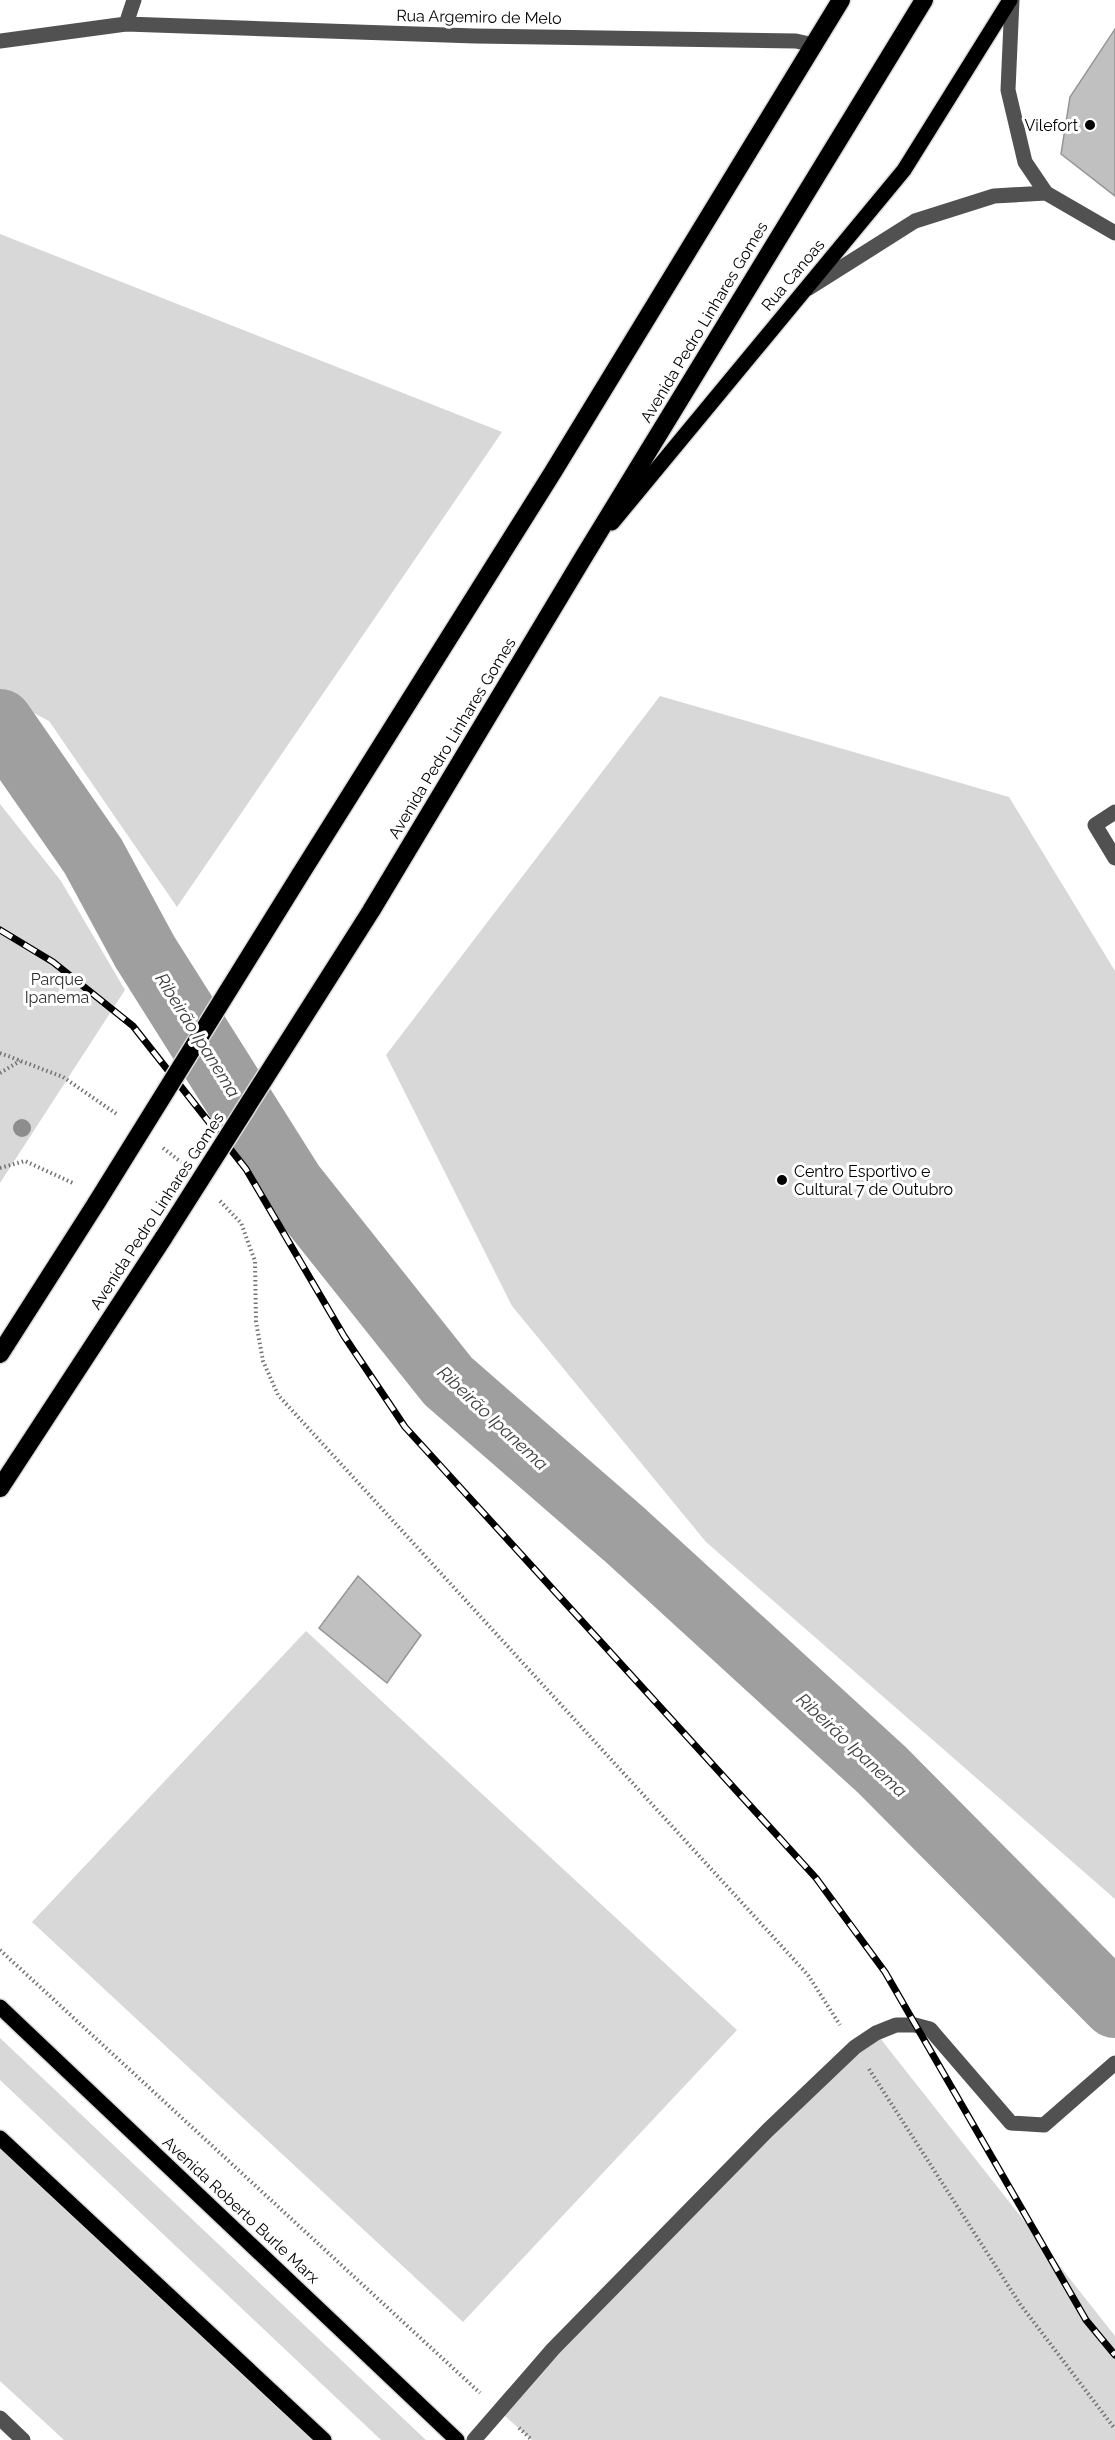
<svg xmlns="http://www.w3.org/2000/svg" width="1115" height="2440" viewBox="0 0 1115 2440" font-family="Raleway,sans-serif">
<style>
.green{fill:#d8d8d8}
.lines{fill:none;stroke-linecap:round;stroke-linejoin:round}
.river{stroke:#9f9f9f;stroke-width:66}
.building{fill:#c0c0c0;stroke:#959595;stroke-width:1.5}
.major-casing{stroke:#dbdbdb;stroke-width:18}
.highway-casing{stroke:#dbdbdb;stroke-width:21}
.path{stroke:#737373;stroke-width:4;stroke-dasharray:1.5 3;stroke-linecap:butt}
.minor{stroke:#515151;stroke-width:15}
.major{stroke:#000;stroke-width:15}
.highway{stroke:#000;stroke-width:18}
.rail-casing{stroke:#000;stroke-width:7}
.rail{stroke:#fff;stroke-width:4.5;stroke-dasharray:14;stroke-linecap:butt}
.highway-bridge-casing{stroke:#dbdbdb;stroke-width:21;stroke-linecap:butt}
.highway-bridge{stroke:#000;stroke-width:18}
.tree{fill:#8d8d8d}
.poi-dot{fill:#000;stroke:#fff;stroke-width:2}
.labels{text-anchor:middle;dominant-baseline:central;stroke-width:6;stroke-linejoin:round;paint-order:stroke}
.street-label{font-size:16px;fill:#000;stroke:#fff}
.poi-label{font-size:16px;fill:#000;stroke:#fff;text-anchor:end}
.park-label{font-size:16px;fill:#2f2f2f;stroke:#fff}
.water-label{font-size:18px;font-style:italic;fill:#404040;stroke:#fff}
</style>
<rect width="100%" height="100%" fill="#fff"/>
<!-- green -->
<path class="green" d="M0 234 502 432 177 907 49 721 0 695Z
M660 696 1009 797 1115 971V1899L706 1542 512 1306 386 1055Z
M0 804 61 881 125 990 0 1183Z
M306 1631 737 2030 463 2322 32 1922Z
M876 2033 1115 2336V2440H532L498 2410Z
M0 2038 426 2440H381L0 2080Z
M0 2147 314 2440H64L0 2381Z"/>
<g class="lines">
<!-- river -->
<path class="river" d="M0 722 93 856 145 952 292 1185 448 1381 625 1535 882 1770 1115 2005"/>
</g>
<!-- building -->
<path class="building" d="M1115 29V196L1061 154 1070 97Z
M358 1576 421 1635 387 1683 319 1628Z"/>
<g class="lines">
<!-- major casing -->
<g class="major-casing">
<path id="major" d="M612 523 904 170 1010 0
M0 2007 457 2440
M0 2138 324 2440"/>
</g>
<!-- highway casing -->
<g class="highway-casing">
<path id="highway" d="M300 875 553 472 841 0
M371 911 583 558 924 0
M0 1354 97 1202
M0 1488 164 1237"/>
</g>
<!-- path -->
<path class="path" d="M0 1053 63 1077 118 1115
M0 1073 20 1061
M163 1148 181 1162
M0 1168 25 1161 75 1184
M220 1201 241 1223 255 1261 256 1322 263 1361 278 1395 808 1975 840 2025
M0 1950 480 2393
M869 2069 1020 2304 1115 2429
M519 2428 532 2440"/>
<!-- minor -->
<path class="minor" d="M1012 0 1008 90 1025 162 1046 193 1115 233
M126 24 134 0
M0 41 126 24 475 36 796 41 814 45
M809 288 915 221 994 196 1046 193
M1115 812 1095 825 1115 858
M0 2418 23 2440
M474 2440 553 2349 768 2130 855 2047 876 2033 896 2025H915L930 2029 1011 2123 1044 2125 1115 2063"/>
<!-- major -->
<use href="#major" class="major"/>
<!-- highway -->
<use href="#highway" class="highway"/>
<!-- rail casing -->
<g class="rail-casing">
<path id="rail" d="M0 930 53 962 133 1026 246 1169 344 1336 405 1427 816 1878 885 1972 1086 2320 1115 2355"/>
</g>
<!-- rail -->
<use href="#rail" class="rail"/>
<!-- highway-bridge casing -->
<g class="highway-bridge-casing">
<path id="highway-bridge" d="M97 1202 300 875
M164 1237 371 911"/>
</g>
<!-- highway-bridge -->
<use href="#highway-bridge" class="highway-bridge"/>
</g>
<!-- trees -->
<circle class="tree" cx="22" cy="1128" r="9"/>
<!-- markers -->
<g class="poi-dot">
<circle cx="1090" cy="125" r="6"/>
<circle cx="782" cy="1180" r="6"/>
</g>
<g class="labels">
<!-- street labels -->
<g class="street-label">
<text transform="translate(479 17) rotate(1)">Rua Argemiro de Melo</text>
<text transform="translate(793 275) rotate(-50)">Rua Canoas</text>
<text transform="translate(704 322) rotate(-59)">Avenida Pedro Linhares Gomes</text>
<text transform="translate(452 738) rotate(-59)">Avenida Pedro Linhares Gomes</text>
<text transform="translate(157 1211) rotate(-57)">Avenida Pedro Linhares Gomes</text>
<text transform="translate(241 2210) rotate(43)">Avenida Roberto Burle Marx</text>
</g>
<!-- poi labels -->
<g class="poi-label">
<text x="1078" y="125">Vilefort</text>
<text x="794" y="1171" text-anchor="start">Centro Esportivo e<tspan x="794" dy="18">Cultural 7 de Outubro</tspan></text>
</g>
<!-- park labels -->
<g class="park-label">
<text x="57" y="979">Parque<tspan x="57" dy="18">Ipanema</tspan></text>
</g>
<!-- water labels -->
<g class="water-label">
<text transform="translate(198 1035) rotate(58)">Ribeirão Ipanema</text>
<text transform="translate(493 1418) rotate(43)">Ribeirão Ipanema</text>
<text transform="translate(852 1745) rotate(43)">Ribeirão Ipanema</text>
</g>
</g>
</svg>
